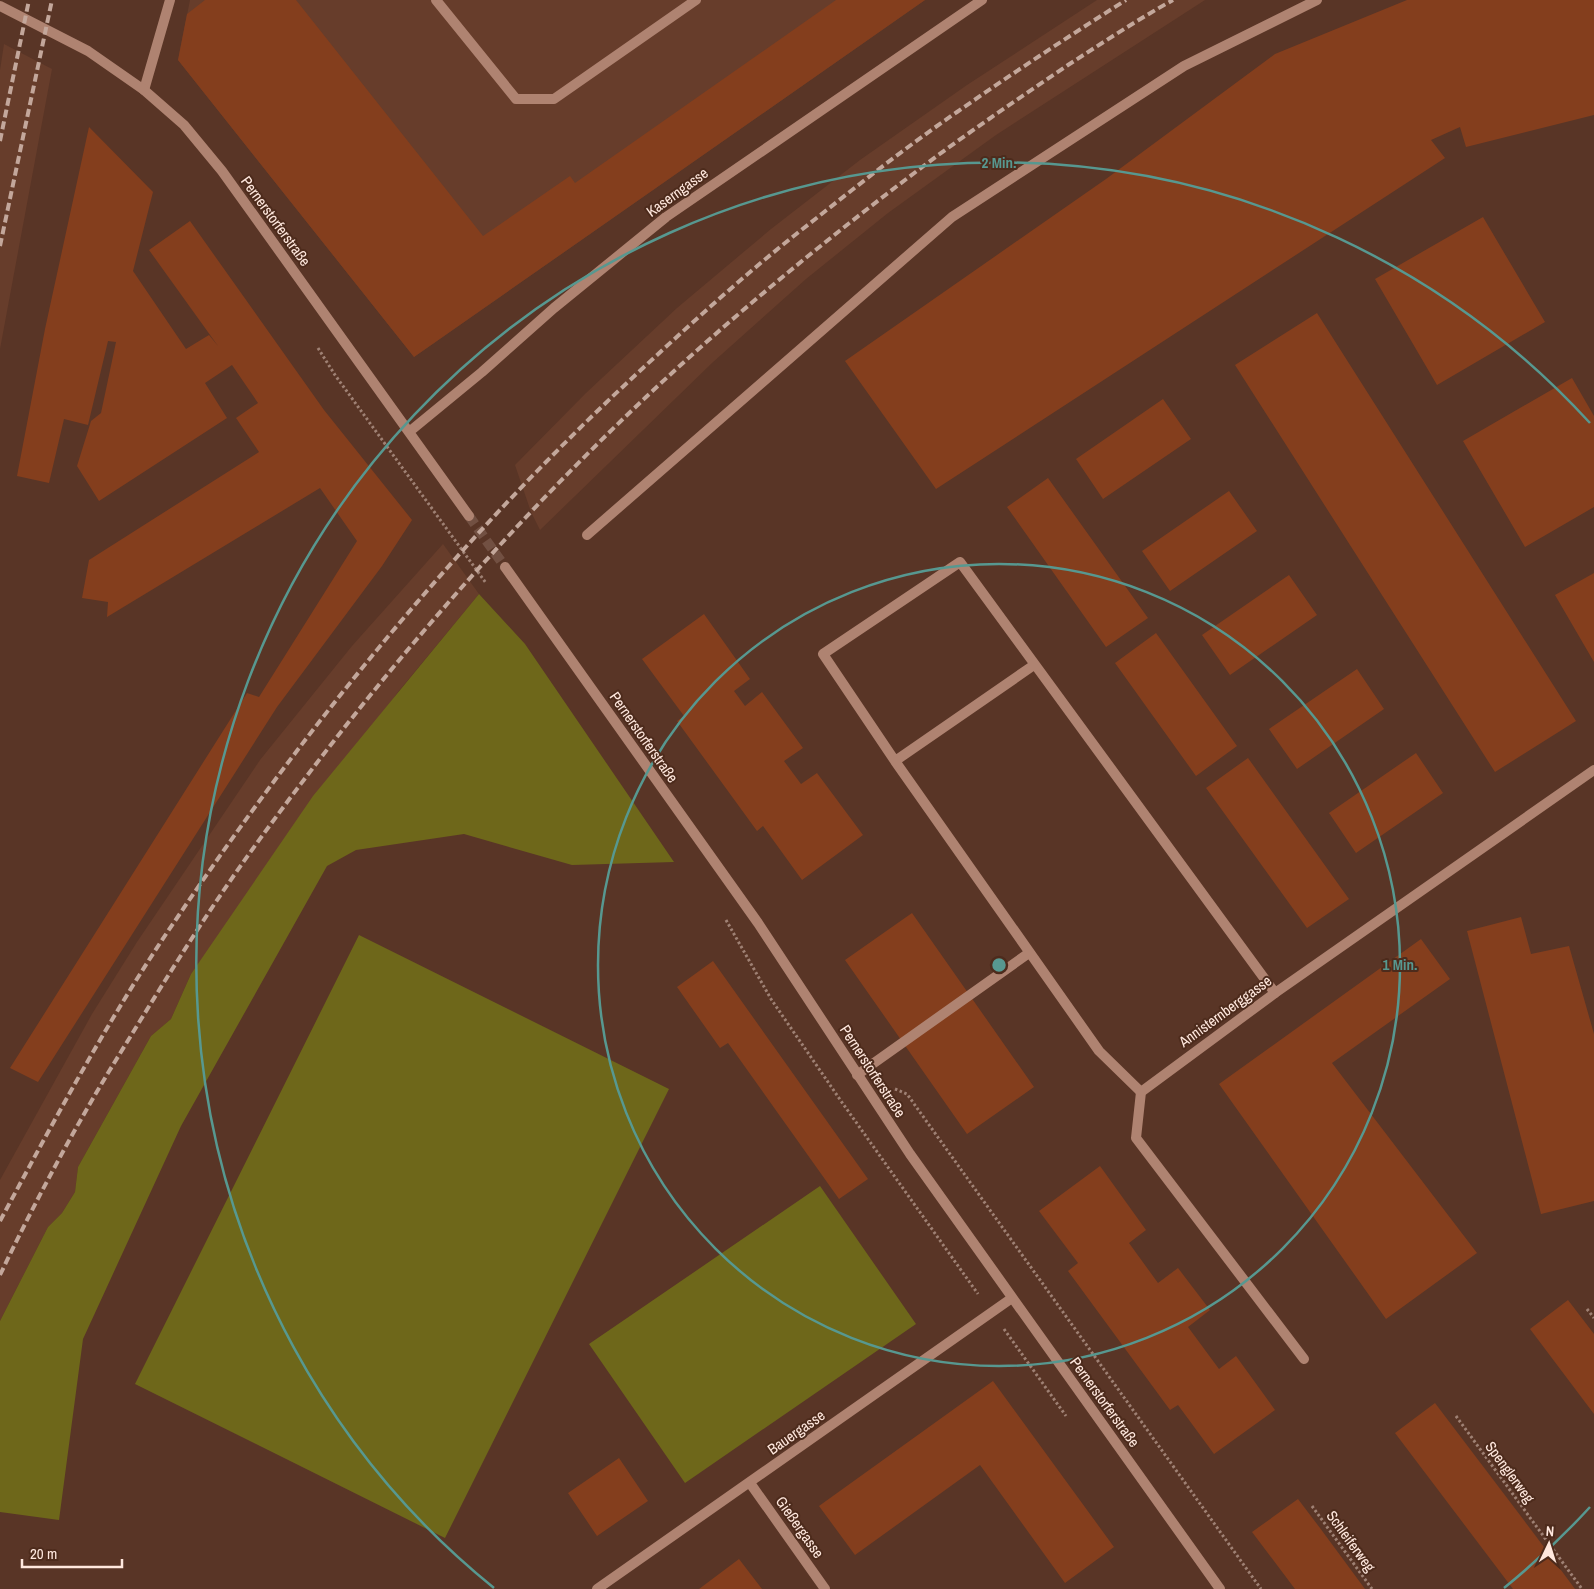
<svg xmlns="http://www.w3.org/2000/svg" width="1594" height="1589" viewBox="0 0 1594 1589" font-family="'Archivo Narrow',sans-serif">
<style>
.built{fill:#673d2b}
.green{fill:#6e671a}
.building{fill:#843e1d}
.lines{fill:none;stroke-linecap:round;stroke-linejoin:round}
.minor-tunnel{stroke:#725042;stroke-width:10;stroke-dasharray:10 5;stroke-linecap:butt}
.path{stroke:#9f8174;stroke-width:3;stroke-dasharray:2.5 2.5;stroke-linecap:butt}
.service{stroke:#af8371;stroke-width:10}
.minor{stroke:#af8371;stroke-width:10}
.rail{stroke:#c3a79b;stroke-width:4;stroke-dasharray:8 4;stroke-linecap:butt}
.ring{fill:none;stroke:#579890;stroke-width:2.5}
.labels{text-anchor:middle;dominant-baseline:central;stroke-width:4;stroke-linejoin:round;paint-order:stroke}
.street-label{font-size:15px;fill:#ffe8de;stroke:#4d2b1c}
.centre{fill:#579890;stroke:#4d2b1c;stroke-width:2.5}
.ring-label{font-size:15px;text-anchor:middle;font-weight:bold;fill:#579890;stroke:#4d2b1c;stroke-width:4;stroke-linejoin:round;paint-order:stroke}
</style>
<rect width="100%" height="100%" fill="#593526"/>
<!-- built -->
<path class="built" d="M190 0H925L414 357 178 60Z
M1097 0H1205L996 135 888 213 806 279 712 363 540 530 531 512 515 465 586 393 677 308 771 229 860 160 967 85Z
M4 44 52 69 0 349V70Z
M443 544 479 594 398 692 191 974 171 1019 151 1036 78 1167 75 1192 62 1213 48 1227 0 1321V1180L92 1014 137 942 260 760 352 646Z"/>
<!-- green -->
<path class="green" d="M479 594 525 644 674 862 572 865 464 834 356 850 327 866 181 1126 83 1339 59 1520 0 1512V1321L48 1227 62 1213 75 1192 78 1167 151 1036 171 1019 191 974 313 796Z
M359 935 669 1089 445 1538 135 1384Z
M820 1186 916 1324 685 1483 589 1344Z"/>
<!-- building -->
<path class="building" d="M205 0H296L483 236 570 176 575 183 836 0H925L414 357 178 60 187 14Z
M1407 0H1594V115L1466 147 1460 127 1431 140 1445 158 936 489 845 361 1106 179 1275 54Z
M89 127 153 192 133 271 186 349 209 335 218 346 149 250 190 221 324 410 412 520 382 566 277 707 38 1082 10 1068 247 693 259 697 357 541 320 488 107 617 108 602 82 598 89 560 259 452 236 418 258 403 232 365 205 383 227 418 99 501 77 466 91 421 101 413 116 342 108 341 88 425 64 419 49 483 17 476 45 329Z
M1483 217 1545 322 1437 385 1375 279Z
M1317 313 1576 721 1495 772 1235 365Z
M1572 378 1594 416V507L1525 547 1463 441Z
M1163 399 1191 439 1103 499 1076 459Z
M1048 478 1148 618 1106 647 1007 507Z
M1229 491 1257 531 1170 591 1142 551Z
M1594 573V662L1555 595Z
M1289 575 1317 615 1230 675 1202 635Z
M704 614 750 679 734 691 745 706 762 692 803 748 784 761 801 784 817 773 863 835 802 880 763 826 757 831 677 721 684 716 642 659Z
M1156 633 1237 746 1196 776 1115 663Z
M1357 669 1384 709 1297 769 1269 729Z
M1416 753 1443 793 1356 853 1329 813Z
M1248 758 1349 899 1307 928 1206 788Z
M912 913 1034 1087 967 1134 845 960Z
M1521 917 1531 954 1569 946 1594 1034V1201L1541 1214 1467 931Z
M1421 939 1450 979 1332 1063 1477 1253 1386 1319 1219 1084Z
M713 961 868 1179 839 1199 728 1043 720 1048 677 987Z
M1100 1166 1146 1230 1129 1243 1158 1283 1178 1268 1210 1310 1188 1327 1219 1369 1236 1356 1275 1410 1214 1454 1178 1405 1170 1410 1068 1271 1078 1263 1039 1211Z
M1568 1300 1594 1334V1414L1530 1329Z
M993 1381 1114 1547 1065 1583 980 1465 855 1555 819 1506Z
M1435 1403 1535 1535 1575 1589H1513L1395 1433Z
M619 1458 648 1501 597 1536 568 1493Z
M1298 1499 1320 1528 1365 1589H1295L1252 1532Z
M739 1559 762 1589H699Z"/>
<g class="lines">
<!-- minor-tunnel -->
<path class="minor-tunnel" d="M469 516 505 567"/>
<!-- path -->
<path class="path" d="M318 348 335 375 486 583
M726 920 771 999 841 1101 978 1294
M895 1089 907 1094 1261 1589
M1587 1309 1594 1318
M1004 1329 1066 1416
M1456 1416 1582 1589
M1312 1506 1372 1589"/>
<!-- service -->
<path class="service" d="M436 0 516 99H554L696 0
M144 90 170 0
M587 535 952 217 1184 66 1317 0
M1034 665 895 761 1099 1051 1141 1092
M895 761 823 654 960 562 1275 993
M857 1075 1029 953"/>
<!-- minor -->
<path class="minor" d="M0 6 88 51 144 90 184 125 222 171 469 516
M409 432 482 372 554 308 666 217 982 0
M505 567 758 923 910 1154 1220 1589
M1304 1359 1136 1138 1141 1092 1275 993 1594 770
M750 1483 825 1589
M597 1589 1012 1298"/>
<!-- rail -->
<path class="rail" d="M0 141 29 0
M0 246 52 0
M0 1221C56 1117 112 1012 179 915 314 716 466 531 643 368 697 318 751 269 809 224 857 186 906 147 957 112 1013 73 1069 36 1126 0
M0 1275C33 1206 69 1138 108 1073 156 995 203 917 257 843 373 683 502 533 645 398 729 319 818 246 909 177 961 137 1014 102 1068 65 1102 43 1137 20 1173 0"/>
</g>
<!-- distance rings -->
<g class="ring">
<circle cx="999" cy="965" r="401"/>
<path d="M1590 1507A802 802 0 0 1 1504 1588M494 1588A802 802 0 1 1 1590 423"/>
</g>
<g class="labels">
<!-- street labels -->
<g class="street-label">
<text transform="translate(677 192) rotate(-36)">Kaserngasse</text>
<text transform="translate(276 221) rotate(54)">Pernerstorferstraße</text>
<text transform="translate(644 737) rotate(55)">Pernerstorferstraße</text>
<text transform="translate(1225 1011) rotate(-36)">Annisternberggasse</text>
<text transform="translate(873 1071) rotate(57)">Pernerstorferstraße</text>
<text transform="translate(1105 1402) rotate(54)">Pernerstorferstraße</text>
<text transform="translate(796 1432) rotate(-35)">Bauergasse</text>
<text transform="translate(1510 1472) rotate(54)">Spenglerweg</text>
<text transform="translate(800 1527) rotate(55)">Gießergasse</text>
<text transform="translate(1351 1541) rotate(54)">Schleiferweg</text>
</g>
</g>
<circle cx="999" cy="965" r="8" class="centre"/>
<g class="ring-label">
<text x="999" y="168">2 Min.</text>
<text x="1400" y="970">1 Min.</text>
</g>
<!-- north arrow -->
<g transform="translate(1549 1544) rotate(4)" stroke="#4d2b1c" stroke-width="4" paint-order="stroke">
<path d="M0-4L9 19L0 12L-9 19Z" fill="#ffe8de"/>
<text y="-8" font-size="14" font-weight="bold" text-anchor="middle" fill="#ffe8de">N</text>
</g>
<!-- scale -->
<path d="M22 1559v8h100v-8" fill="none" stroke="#ffe8de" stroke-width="2.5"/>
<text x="30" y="1559" font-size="15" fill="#ffe8de" stroke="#4d2b1c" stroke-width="4" paint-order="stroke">20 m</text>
</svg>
